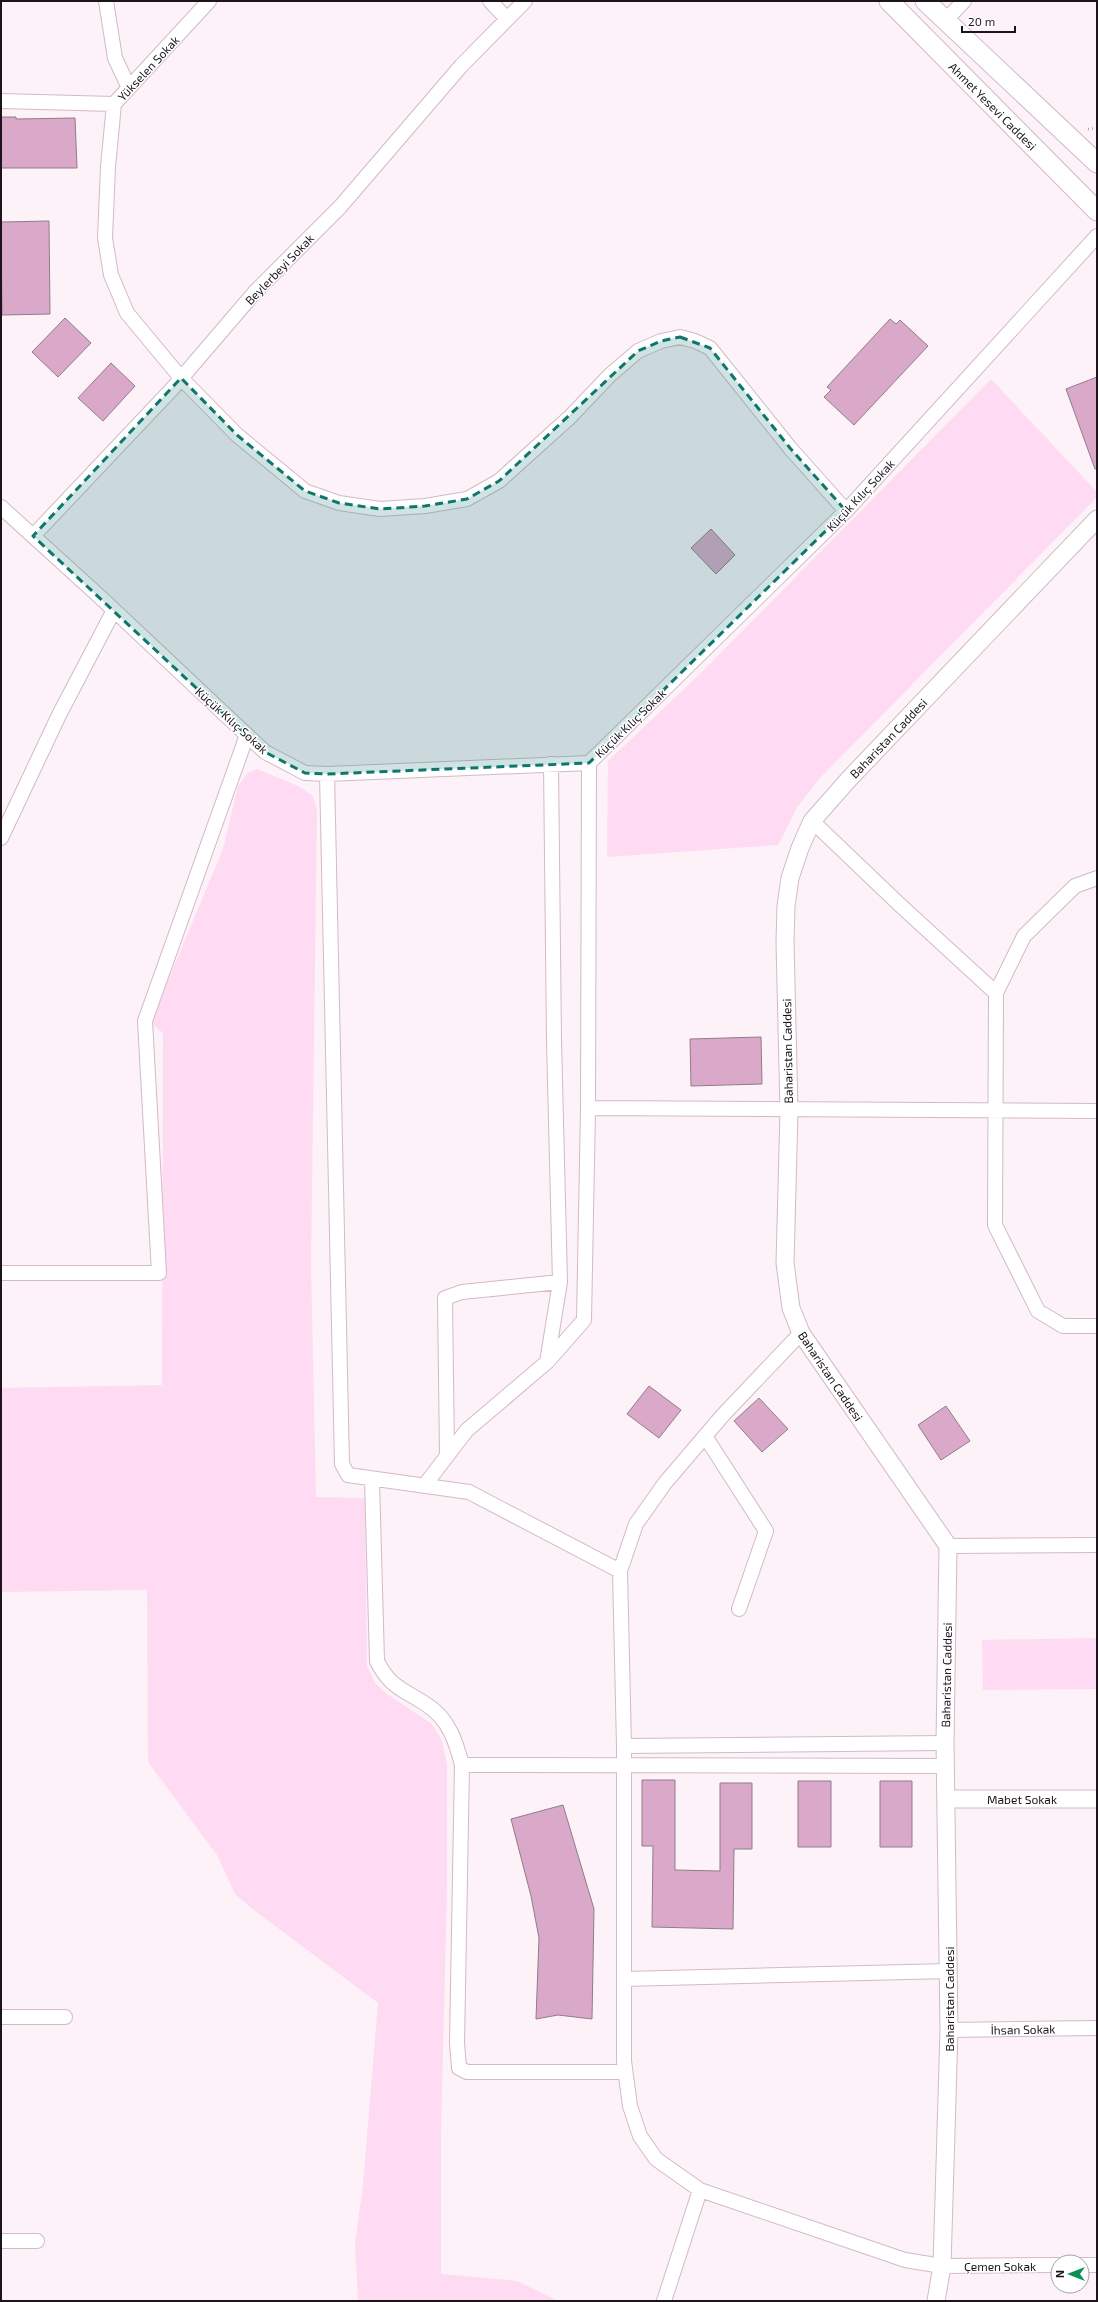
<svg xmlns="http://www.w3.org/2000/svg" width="1098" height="2302" viewBox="0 0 1098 2302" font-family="'Exo 2',sans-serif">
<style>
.green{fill:#fedbf2}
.building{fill:#daa9c9;stroke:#917c8a}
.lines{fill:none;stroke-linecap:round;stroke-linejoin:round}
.minor-casing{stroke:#d1bac9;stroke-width:16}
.tertiary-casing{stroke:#d1bac9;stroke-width:19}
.secondary-casing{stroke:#d1bac9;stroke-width:21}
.path{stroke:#afa5ab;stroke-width:2.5;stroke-dasharray:1 3;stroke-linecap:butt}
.minor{stroke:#fff;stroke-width:14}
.tertiary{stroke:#fff;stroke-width:17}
.secondary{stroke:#fff;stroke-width:19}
.marked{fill:#0f766e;fill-opacity:0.2;stroke:#0f766e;stroke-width:3;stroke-dasharray:8 5;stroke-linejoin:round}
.labels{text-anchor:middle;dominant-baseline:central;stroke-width:3;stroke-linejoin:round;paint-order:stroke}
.street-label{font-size:12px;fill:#1c141a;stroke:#fff}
</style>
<rect width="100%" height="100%" fill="#fcf2f8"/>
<!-- green -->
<path class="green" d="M991 379 1097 492V497L820 778 798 806 778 845 607 857 608 761 700 674Z
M257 769 298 786 312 795 317 809 311 1265 316 1497 365 1498 367 1666 375 1683 387 1694 432 1724 442 1741 447 1765V1891L441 2131V2274L517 2281 558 2301H358L355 2244 363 2185 378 2003 251 1908 235 1894 217 1855 148 1762 147 1590 1 1592V1388L162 1385 163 1033 152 1024V1013L162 995 223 849 238 786 248 773Z
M1097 1638V1689L983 1690 982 1640Z"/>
<!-- building -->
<path class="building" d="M1 117H16V119L75 118 77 168H1Z
M49 221 50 314 2 315 1 222Z
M65 318 91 343 58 377 32 352Z
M890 319 896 324 900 320 928 346 854 425 824 397 831 390 827 387Z
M111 363 135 386 103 421 78 398Z
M1097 377V469H1095L1066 389Z
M711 529 735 555 716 574 691 548Z
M761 1037 762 1084 691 1086 690 1039Z
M649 1386 681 1410 659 1438 627 1414Z
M759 1398 788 1429 762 1452 734 1421Z
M946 1406 970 1441 941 1460 918 1425Z
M642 1780H675V1870L720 1871V1783H752V1849H734L733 1929 652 1927 653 1846H642Z
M798 1781H831V1847H798Z
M880 1781H912V1847H880Z
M563 1805 594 1909 592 2019 558 2015 536 2019 539 1938 531 1896 511 1819Z"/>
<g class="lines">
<!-- minor casing -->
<g class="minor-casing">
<path id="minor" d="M106 1 115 58 129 88
M490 1 507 19
M945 21 964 1
M1 101 114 104 209 1
M114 104 108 167 105 238 111 275 127 313 181 378 237 435 305 491 339 503 380 509 425 506 467 499 499 481 570 417 610 375 638 351 661 341 680 337 695 341 710 348 790 448 846 511
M1 507 99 596 265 752 305 773 327 774 589 763 846 511 1097 236
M33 536 172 389 255 292 340 207 461 66 525 1
M327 774 342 1464 348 1475 469 1492 620 1571 624 1746V2061L630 2106 640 2136 656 2159 700 2190 905 2260 942 2266 1058 2265
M812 821 900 905 996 993
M1 838 59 715 114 610
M1097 878 1075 886 1024 936 996 993 995 1225 1038 1311 1063 1326H1097
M588 1108 1097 1111
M1 1273H159L145 1021 247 735
M547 1362 560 1282 554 1040 551 764
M705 1436 766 1531 739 1609
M447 1456 445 1298 462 1292 560 1282
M372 1480 377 1661C390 1688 405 1690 427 1705 449 1719 456 1742 462 1765L457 2043 459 2068 467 2072H625
M424 1486 467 1430 547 1362 584 1320 588 1108 589 763
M948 1546 1097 1545
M620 1571 636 1524 665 1483 723 1415 801 1333
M624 1746 945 1743
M462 1765 946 1766
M624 1979 949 1971
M1 2017H65
M949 2030 1097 2028
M1 2241H37
M1082 2265H1097
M664 2301 700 2190"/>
</g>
<!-- tertiary casing -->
<g class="tertiary-casing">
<path id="tertiary" d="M946 1799H1097
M936 2301 942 2266 949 2030 945 1743 948 1546 801 1333 791 1308 785 1263 789 1111 785 941 786 906 790 878 800 848 812 821 849 779 1097 519"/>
</g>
<!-- secondary casing -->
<g class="secondary-casing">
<path id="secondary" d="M889 1 1097 211
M925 1 1097 163"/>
</g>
<!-- path -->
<path class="path" d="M1088 129 1097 128"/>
<!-- minor -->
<use href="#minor" class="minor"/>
<!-- tertiary -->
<use href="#tertiary" class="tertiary"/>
<!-- secondary -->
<use href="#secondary" class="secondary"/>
</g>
<!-- marked area -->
<path class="marked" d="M680 337 710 348 790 448 846 511 589 763 327 774 305 773 265 752 33 536 181 378 237 435 305 491 339 503 380 509 425 506 467 499 499 481 638 351 661 341Z"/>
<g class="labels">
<!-- street labels -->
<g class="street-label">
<text transform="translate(148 68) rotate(-47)">Yükselen Sokak</text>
<text transform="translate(993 106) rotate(45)">Ahmet Yesevi Caddesi</text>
<text transform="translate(279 269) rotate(-46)">Beylerbeyi Sokak</text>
<text transform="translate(860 495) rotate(-47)">Küçük Kılıç Sokak</text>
<text transform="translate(232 720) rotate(42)">Küçük Kılıç Sokak</text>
<text transform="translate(630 723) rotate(-44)">Küçük Kılıç Sokak</text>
<text transform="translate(888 738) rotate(-46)">Baharistan Caddesi</text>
<text transform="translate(787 1051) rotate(-91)">Baharistan Caddesi</text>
<text transform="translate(831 1376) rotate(56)">Baharistan Caddesi</text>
<text transform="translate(946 1675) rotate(-89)">Baharistan Caddesi</text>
<text x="1022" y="1799">Mabet Sokak</text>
<text transform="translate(949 1999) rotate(-90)">Baharistan Caddesi</text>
<text transform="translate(1023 2029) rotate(-1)">İhsan Sokak</text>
<text x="1000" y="2266">Çemen Sokak</text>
</g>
</g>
<!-- border -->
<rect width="1098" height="2302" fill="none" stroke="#1c141a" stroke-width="4"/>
<!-- north arrow -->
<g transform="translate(1070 2274) rotate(270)"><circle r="19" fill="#ffffff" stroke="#a4a1a3"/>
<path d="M0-3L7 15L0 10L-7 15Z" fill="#089251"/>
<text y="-6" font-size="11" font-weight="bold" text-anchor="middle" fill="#1c141a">N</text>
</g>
<!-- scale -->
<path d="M962 26v6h53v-6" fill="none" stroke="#1c141a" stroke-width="2"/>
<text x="968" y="26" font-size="12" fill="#1c141a" stroke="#ffffff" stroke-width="3" paint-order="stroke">20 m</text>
</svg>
